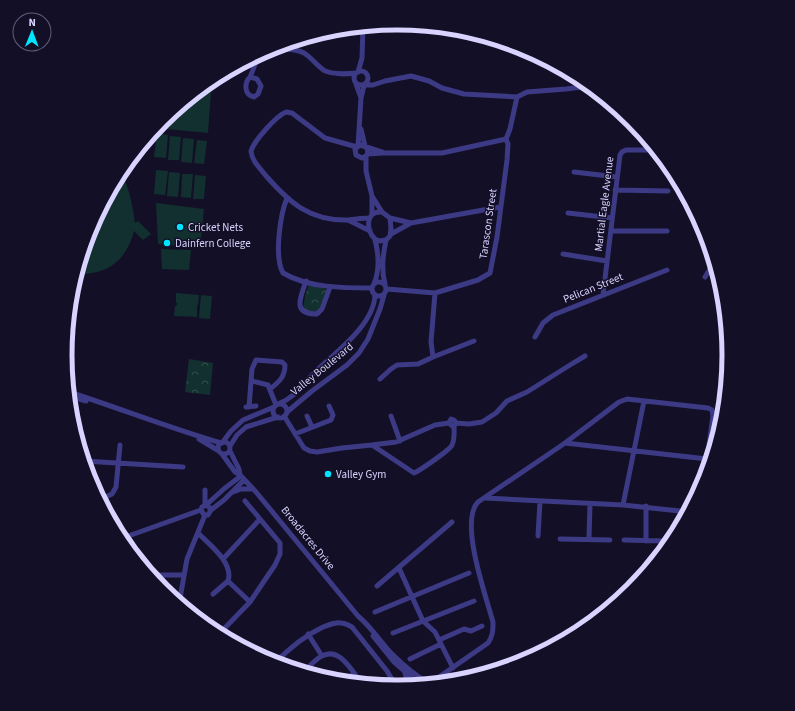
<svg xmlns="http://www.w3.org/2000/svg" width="795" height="711" viewBox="0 0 795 711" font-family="'Source Sans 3',sans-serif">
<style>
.park{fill:url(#park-crowns)}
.pitch{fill:#12302f}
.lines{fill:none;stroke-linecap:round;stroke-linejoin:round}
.minor{stroke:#3d3a85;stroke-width:5}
.poi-dot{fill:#00e5ff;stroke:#130f26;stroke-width:1.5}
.labels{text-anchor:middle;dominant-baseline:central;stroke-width:3;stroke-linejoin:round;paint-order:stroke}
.street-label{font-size:11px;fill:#d9d4ff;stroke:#130f26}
.poi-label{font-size:11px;fill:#d9d4ff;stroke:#130f26;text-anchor:start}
.rim{fill:none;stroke:#d9d4ff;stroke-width:5}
</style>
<defs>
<pattern id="park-crowns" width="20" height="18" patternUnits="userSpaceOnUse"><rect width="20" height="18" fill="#12302f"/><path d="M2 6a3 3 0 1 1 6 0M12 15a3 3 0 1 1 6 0" fill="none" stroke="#344d4e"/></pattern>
</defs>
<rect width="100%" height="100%" fill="#130f26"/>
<!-- park -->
<path class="park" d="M309 284 328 290 326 300 317 314 308 312 303 308 305 296Z
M189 359 213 363 210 395 185 392Z"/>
<!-- pitch -->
<path class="pitch" d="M212 79 208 133 156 128 163 120Z
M157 133 168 135 166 158 154 157Z
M170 136 181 137 179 160H168Z
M183 138 194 139 192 163 181 162Z
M197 140 207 141 204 164 194 163Z
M156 170 168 171 165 195 154 194Z
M169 172 180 173 178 197 167 196Z
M120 173C128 180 134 212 135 223L138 221 151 234 143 240 134 231C126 261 108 275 76 274L90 228Z
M182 174H193L191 198 181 197Z
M195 175 206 176 204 199H193Z
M156 203 204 209 200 248 158 244Z
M161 249 191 250 189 270 162 269Z
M176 293 199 295 198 305H197V317L174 316 175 306 177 305V303H176Z
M201 295 212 296 210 319 199 318Z"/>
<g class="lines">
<!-- minor -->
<path class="minor" d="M354 78a7 7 0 1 1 14 0a7 7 0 1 1-14 0Z
M358 72 362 58 363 26
M250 77 257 79 261 86 258 94 254 97C244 95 244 83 250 77 253 71 255 62 259 57 268 48 293 47 304 53 312 58 317 66 325 71 335 75 346 74 356 73
M356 84 361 98
M366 85H373L385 81 411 76 429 81 442 88 464 94 517 97 527 92 566 89 590 86
M361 129 365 146
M358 146 361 98 364 86
M357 147 325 138 292 113 286 112C276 116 254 141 251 151 252 162 261 169 267 177 290 203 310 221 348 220 355 219 362 218 369 218
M367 148 368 153 366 156 362 158 356 155 355 149 360 145 382 152
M368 154 383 153H442L506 139
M366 156V171L372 196V214
M574 172 617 177
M615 190 668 191
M372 196 382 212 390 218 391 229 390 236 386 240 379 241C366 237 363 210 382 212
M287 198C280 215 274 257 283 273 308 288 344 288 372 288
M568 213 612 218
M390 218 411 223
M348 220 370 231
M611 231H667
M391 234 411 223 500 207
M563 254 607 261
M705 277 715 261
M306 281C301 297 291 314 317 314L322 309 330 287
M372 289a7 7 0 1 1 14 0a7 7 0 1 1-14 0Z
M374 284C380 269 379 255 375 240
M385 284C381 269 383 255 386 240
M387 289 435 293 478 280 490 273 497 237 507 160 508 144 506 139 510 129 517 97
M603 295 620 155 622 152 626 150H657
M535 337 543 323 553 315 667 270
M433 357 431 342 435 293
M380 379 391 369 397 365 418 364 433 357 474 341
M252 381 268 385 276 405
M69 392C119 408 169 428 221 443
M69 396 86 401
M278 404C296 397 302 385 315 372 335 353 374 325 375 295
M273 411a7 7 0 1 1 14 0a7 7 0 1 1-14 0Z
M246 407 256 406
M249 407 252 369 256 360 282 362 285 365C285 377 279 382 270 389
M287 412 312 391 347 365 359 353 368 339 380 309 384 295
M284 416 304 448 310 451 317 452 342 448 372 445 414 473C419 471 450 450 452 445 455 439 454 433 454 426
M307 416 312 427
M391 416 400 441
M456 423 469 424 482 422 496 413 507 401 527 392 570 365 585 356
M75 431V426
M295 434 331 420 333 415 329 406
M199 439 219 451
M218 448a6 6 0 1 1 12 0a6 6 0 1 1-12 0Z
M222 443 231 431 243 420 274 407
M565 443 707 459
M372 445 396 442 435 425 449 423 451 419 454 420 456 423 455 425 452 426 449 423
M230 446 237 435 246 427 278 417
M230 451 239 469 240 475
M222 454 235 472 241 476 256 492 358 616C371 627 380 641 391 653 403 665 416 676 430 684
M84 461 183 467
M233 492 241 489H253
M485 498 623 505 689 512
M99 500 112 494 116 487 120 445
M205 505V490
M206 505 225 488 241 476
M623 505 644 401
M646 506V541
M211 510 209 507 206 505 202 507 201 510 204 515H208L211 510 224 500 244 480
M198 533C209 544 234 563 228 581L213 594
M538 536 540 501
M589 538 590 504
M120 539 201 510
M560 539 610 540
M624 540 665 541
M223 559 260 519
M399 568 423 621 435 632 453 668
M149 575H184
M228 581 250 602
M377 586 452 522
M179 604 187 559 205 515
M375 612 469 573
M393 633 474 601
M308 634 322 656
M218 635 250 602 275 565 280 554V543L245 501
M373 636 394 662 421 686
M439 640 464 629 471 631 482 626
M410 659 441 644
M273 664C290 649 302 637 323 627 329 625 334 622 341 623 345 623 348 625 352 627L387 671 393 681
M303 673C309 667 315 659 322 656 340 646 353 673 362 684
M343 683 354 673
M432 683 439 677 488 643C493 636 493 630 493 622 486 596 459 522 478 502L565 443 619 402 627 399 708 408 712 410 713 416 707 459 700 492
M443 684 448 671
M402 688C406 683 407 678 405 673"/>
</g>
<!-- markers -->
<g class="poi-dot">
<circle cx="180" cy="227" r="4"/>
<circle cx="167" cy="243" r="4"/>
<circle cx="328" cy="474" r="4"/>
</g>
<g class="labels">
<!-- street labels -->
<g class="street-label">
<text transform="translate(604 204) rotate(-83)">Martial Eagle Avenue</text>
<text transform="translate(488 224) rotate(-82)">Tarascon Street</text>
<text transform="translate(593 288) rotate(-22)">Pelican Street</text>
<text transform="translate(322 369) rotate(-39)">Valley Boulevard</text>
<text transform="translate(308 538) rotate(51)">Broadacres Drive</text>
</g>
<!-- poi labels -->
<g class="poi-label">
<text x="188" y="227">Cricket Nets</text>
<text x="175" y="243">Dainfern College</text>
<text x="336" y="474">Valley Gym</text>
</g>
</g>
<!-- crop -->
<path d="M0 0H795V711H0ZM72 355a325 325 0 1 1 650 0a325 325 0 1 1-650 0Z" fill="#130f26" fill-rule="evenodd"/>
<path class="rim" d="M72 355a325 325 0 1 1 650 0a325 325 0 1 1-650 0Z"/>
<!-- north arrow -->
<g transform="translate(32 32) rotate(1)"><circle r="19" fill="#130f26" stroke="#625e7d"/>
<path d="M0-3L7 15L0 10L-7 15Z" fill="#00e5ff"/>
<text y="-6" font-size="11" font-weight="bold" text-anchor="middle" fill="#d9d4ff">N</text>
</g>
</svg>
